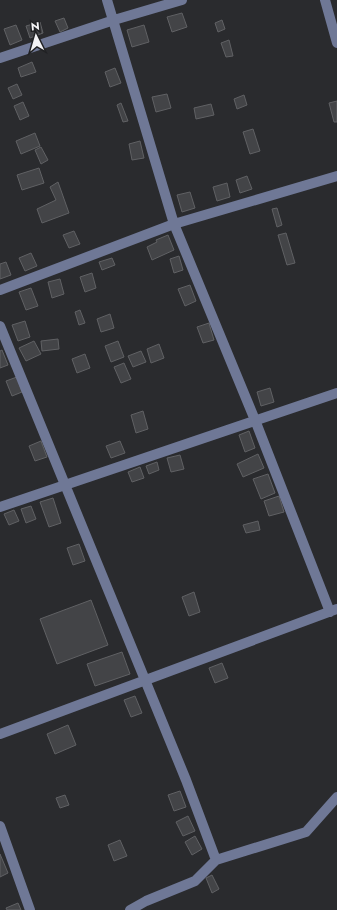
<svg xmlns="http://www.w3.org/2000/svg" width="337" height="910" viewBox="0 0 337 910" font-family="Jost,sans-serif">
<style>
.building{fill:#434447;stroke:#606164}
.lines{fill:none;stroke-linecap:round;stroke-linejoin:round}
.minor{stroke:#6f7896;stroke-width:10}
</style>
<rect width="100%" height="100%" fill="#2a2b2e"/>
<!-- building -->
<path class="building" d="M182 13 187 27 172 32 167 17Z
M64 18 68 28 60 32 55 21Z
M222 20 225 29 218 32 215 23Z
M40 22 43 33 30 38 26 26Z
M16 25 22 40 10 45 4 29Z
M144 25 149 42 132 47 127 30Z
M229 40 233 56 226 57 221 43Z
M32 62 36 72 21 77 18 68Z
M115 68 121 83 110 87 105 72Z
M17 84 22 95 13 99 8 88Z
M167 94 171 108 156 112 152 97Z
M244 95 247 105 237 109 234 99Z
M337 101V122H334L329 103Z
M23 102 29 116 20 120 14 106Z
M121 103 128 121 123 122 117 105Z
M211 104 214 115 196 119 194 108Z
M253 129 260 151 250 154 243 132Z
M35 133 40 146 21 154 16 141Z
M140 141 144 158 132 160 129 144Z
M41 147 48 160 41 164 35 150Z
M39 168 44 183 22 190 17 175Z
M247 176 252 189 240 193 236 180Z
M58 182 69 213 42 223 37 209 56 200 50 187Z
M227 183 230 197 217 201 213 187Z
M190 192 195 208 182 212 177 195Z
M277 208 282 225 277 227 272 209Z
M74 231 80 244 69 248 63 235Z
M286 233 295 263 287 265 278 235Z
M168 235 174 250 152 260 147 247 157 242 156 240Z
M31 253 37 266 25 271 19 258Z
M179 256 183 270 174 273 170 259Z
M112 258 115 265 102 270 99 262Z
M6 262 11 275 0 279V264Z
M92 273 96 288 85 292 80 277Z
M60 279 64 294 52 298 48 282Z
M190 285 196 301 185 306 178 289Z
M31 288 38 306 26 310 19 292Z
M80 310 85 323 79 325 75 312Z
M110 314 114 328 101 332 97 319Z
M25 321 30 337 18 341 12 325Z
M209 323 214 340 203 343 197 327Z
M58 339 59 349 42 351 41 341Z
M34 341 41 354 26 361 19 348Z
M118 341 124 357 111 362 105 346Z
M159 344 164 358 151 363 147 349Z
M2 350 8 365 0 368V351Z
M141 351 146 362 133 367 128 356Z
M85 354 90 368 77 373 72 359Z
M124 363 131 379 121 383 114 367Z
M17 377 22 392 12 396 6 381Z
M270 388 274 402 261 406 257 392Z
M143 411 148 429 136 433 131 415Z
M249 431 255 448 245 452 239 435Z
M41 441 47 457 35 461 29 446Z
M120 441 125 453 111 458 106 446Z
M258 454 264 468 243 477 237 464Z
M180 455 184 469 171 472 167 458Z
M157 462 159 470 149 474 146 466Z
M140 467 144 478 132 482 128 472Z
M268 474 275 493 261 499 253 479Z
M279 496 284 512 269 516 264 501Z
M53 498 61 523 49 527 40 502Z
M31 506 36 519 26 523 21 509Z
M14 510 19 521 9 525 4 514Z
M258 521 260 530 246 533 243 525Z
M79 544 85 561 73 565 67 548Z
M194 592 200 612 189 616 182 597Z
M91 600 108 645 57 664 40 619Z
M122 652 130 674 95 686 87 664Z
M222 663 228 678 215 683 209 668Z
M135 696 142 713 131 717 124 700Z
M68 725 76 745 55 754 47 734Z
M180 791 186 807 174 811 168 795Z
M65 795 69 805 60 808 56 798Z
M188 816 195 831 183 836 176 822Z
M195 836 202 849 192 855 185 842Z
M120 840 127 856 114 861 108 845Z
M0 854 8 873 0 877Z
M212 875 219 889 212 893 206 878Z
M18 903 21 910H7L6 908Z"/>
<g class="lines">
<!-- minor -->
<path class="minor" d="M107 0 174 224 255 420 330 612
M325 0 337 43
M0 58 114 20 182 0
M0 290 174 224 337 176
M0 326 186 780 216 860
M0 507 337 393
M0 734 337 609
M0 826 30 910
M130 910 146 901 195 881 216 860 306 832 337 797"/>
</g>
<!-- north arrow -->
<g transform="translate(36 36) rotate(355)" stroke="#212224" stroke-width="3" paint-order="stroke">
<path d="M0-3L7 15L0 10L-7 15Z" fill="#f3f3f5"/>
<text y="-6" font-size="11" font-weight="bold" text-anchor="middle" fill="#f3f3f5">N</text>
</g>
</svg>
